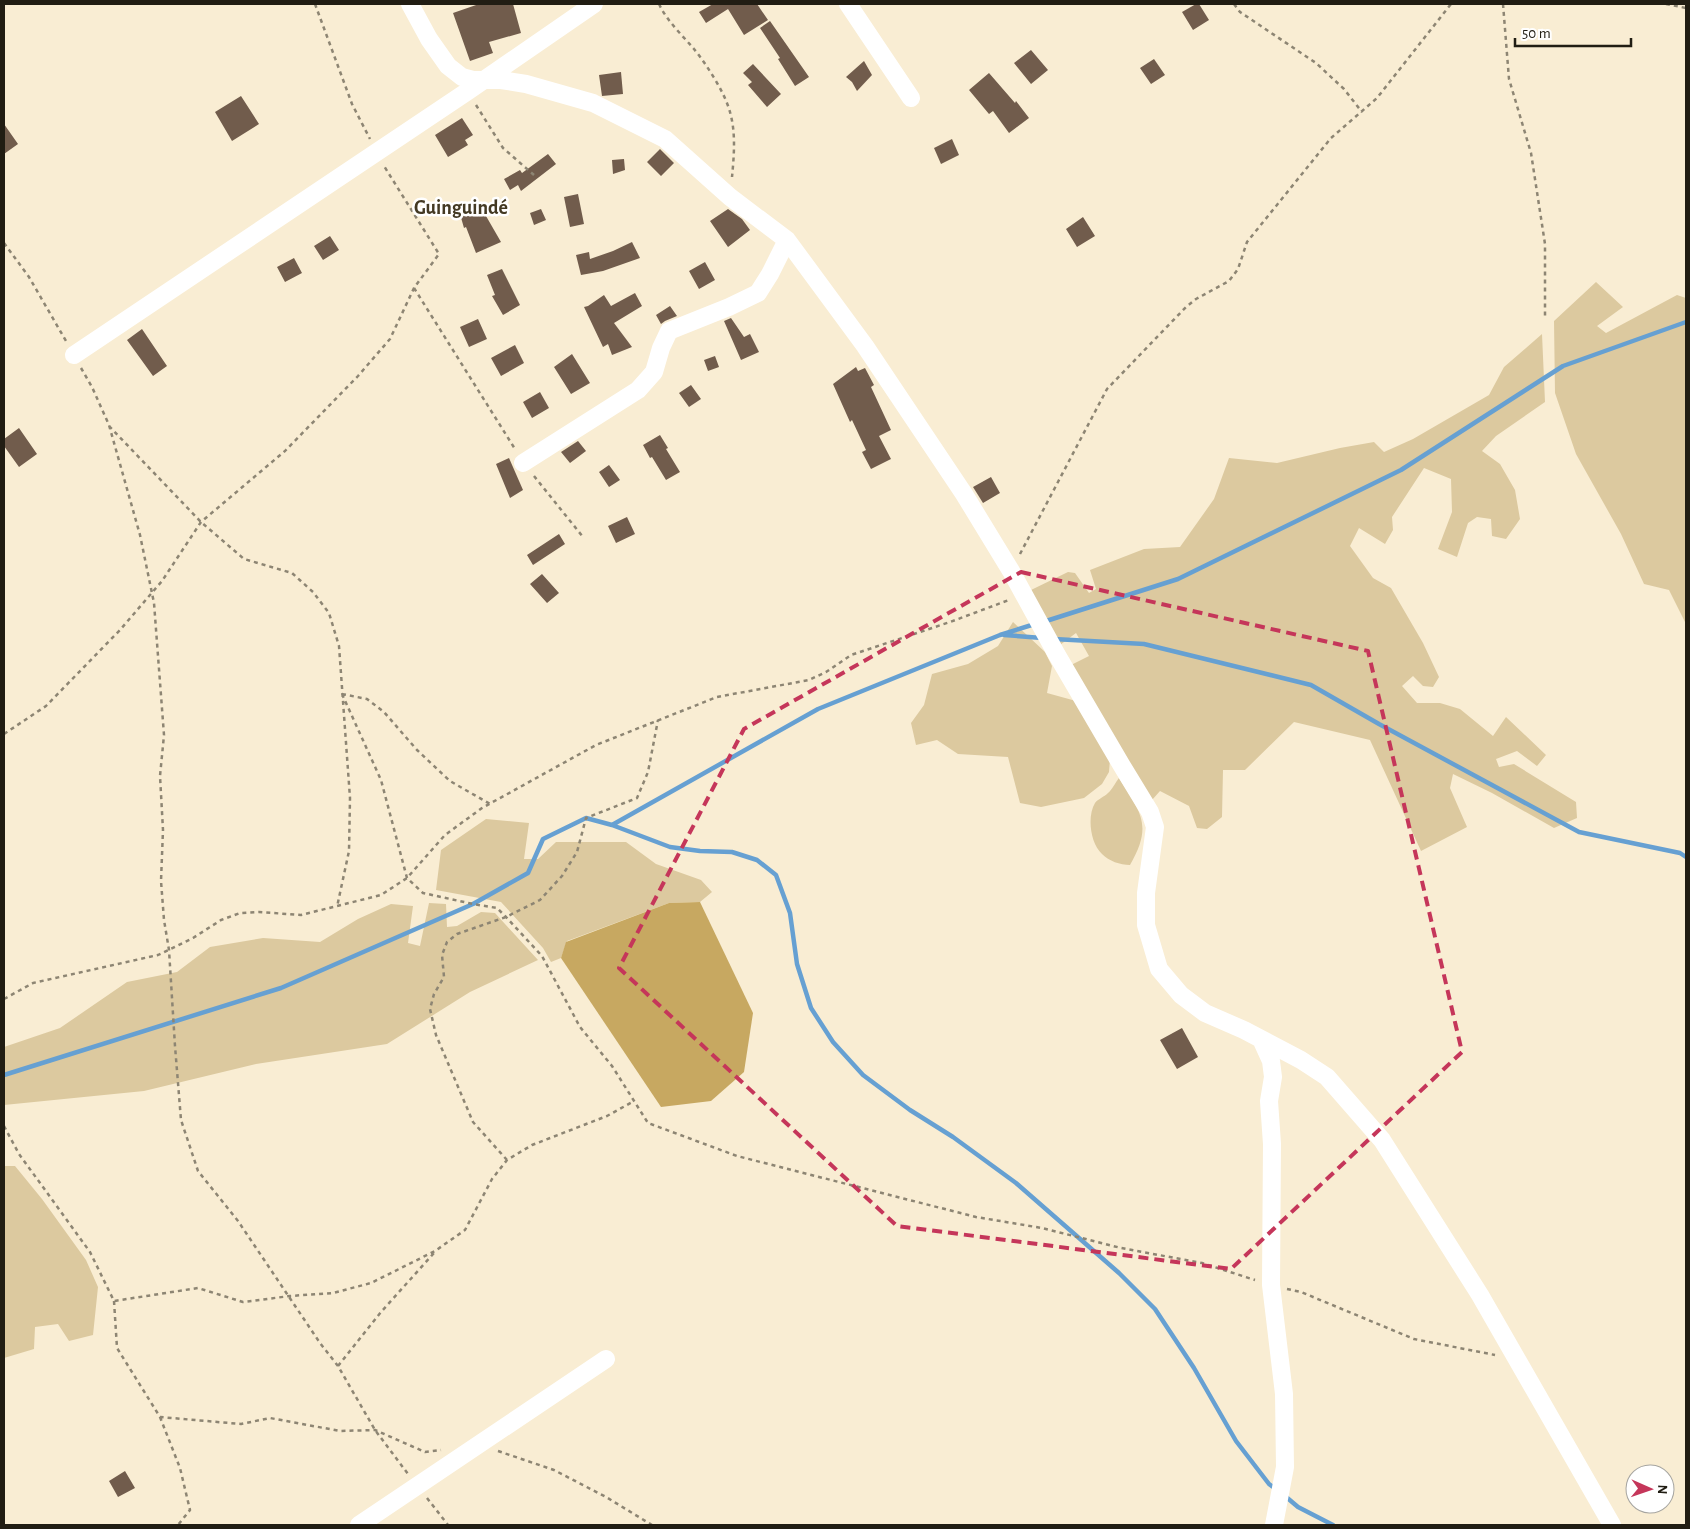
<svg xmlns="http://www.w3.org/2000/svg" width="1690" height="1529" viewBox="0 0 1690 1529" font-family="'Alegreya Sans',sans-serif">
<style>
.green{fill:#dcc99f}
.forest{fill:#c7a861}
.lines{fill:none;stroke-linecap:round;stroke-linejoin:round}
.stream{stroke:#66a0d2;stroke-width:4.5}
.building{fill:#715c4c}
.path{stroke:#8d8573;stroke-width:2.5;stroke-dasharray:4 4;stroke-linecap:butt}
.minor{stroke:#fff;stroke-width:18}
.marked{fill:none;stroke:#c5365a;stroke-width:4;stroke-dasharray:10 6;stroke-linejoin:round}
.labels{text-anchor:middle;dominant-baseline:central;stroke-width:5;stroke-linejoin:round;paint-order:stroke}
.quarter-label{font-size:20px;font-weight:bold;fill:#433923;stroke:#fff}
</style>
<rect width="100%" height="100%" fill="#f9edd3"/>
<!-- green -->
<path class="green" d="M1596 282 1623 307 1597 326 1606 333 1677 295 1686 298V624L1669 590 1644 584 1621 534 1576 454 1555 393 1554 321Z
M1542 334 1545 402 1496 436 1482 451 1500 464 1515 490 1520 519 1506 539 1492 536 1491 519 1477 517 1468 523 1457 557 1438 549 1452 512 1451 479 1424 468 1392 517 1393 530 1385 544 1359 528 1350 546 1373 578 1391 588 1423 643 1439 677 1433 687 1423 686 1413 676 1402 686 1417 703H1440L1460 709 1493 736 1506 717 1546 755 1537 766 1517 751 1496 759 1499 767 1514 764 1576 802 1577 818 1554 828 1492 793 1453 774 1450 788 1467 827 1421 851 1370 740 1294 722 1245 770H1223L1222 817 1207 829 1197 828 1189 806 1160 791 1152 800 1071 665 1089 656 1076 633 1060 645 1031 590 1068 572 1075 573 1089 593 1096 589 1090 570 1144 549 1180 547 1214 499 1229 458 1277 463 1340 448 1374 442 1384 452 1413 439 1489 395 1504 367Z
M1013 622 1045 652 1052 666 1047 693 1076 701 1110 759 1109 772 1102 784 1084 798 1041 807 1020 803 1008 757 958 754 937 740 916 745 911 723 924 705 932 674 968 664 998 646Z
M1119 778C1141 813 1153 825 1130 865 1120 865 1109 861 1102 854 1090 843 1087 816 1095 803 1098 799 1104 797 1108 793 1112 790 1115 783 1119 778Z
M486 819 529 823 524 859H538L556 842H626L656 864 701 880 712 892 700 902 669 903 567 941 561 958 551 962 543 948 501 902 436 890 441 850Z
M429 903 446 904 447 927 457 926 481 912 495 913 538 960 470 992 387 1044 256 1064 144 1091 4 1105V1047L60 1028 127 982 177 972 210 947 263 938 320 942 358 919 391 904 413 906 408 943 420 946Z
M4 1166H15L42 1199 86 1260 98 1287 93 1335 69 1341 58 1324 35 1327 34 1349 4 1358Z"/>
<!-- forest -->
<path class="forest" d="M700 902 753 1013 744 1072 711 1101 661 1107 561 958 566 942 669 903Z"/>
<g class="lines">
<!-- stream -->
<path class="stream" d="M1043 622 1178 579 1401 470 1563 366 1686 322
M1004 635 1042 638
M1054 639 1144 644 1311 685 1379 724 1579 832 1680 853 1686 857
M612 825 670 847 700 851 732 852 757 860 776 875 790 913 797 964 811 1008 833 1042 863 1075 910 1110 953 1137 1016 1183 1119 1273 1155 1309 1194 1368 1236 1441 1269 1484 1277 1490
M4 1075 281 988 473 904 528 873 543 839 586 818 612 825 818 709 1000 635 1035 624
M1285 1496 1298 1507 1333 1525"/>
</g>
<!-- building -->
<path class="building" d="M479 4H513L521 33 489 42 493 53 470 61 453 13Z
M713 4H757L768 20 744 35 728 9 706 23 699 12Z
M1196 4H1199L1209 20 1193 30 1182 12Z
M770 21 809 77 795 86 778 59 780 58 760 28Z
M1031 50 1048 70 1031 84 1014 63Z
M1154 59 1165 75 1151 84 1140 68Z
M864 61 872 75 857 91 852 82 846 77Z
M753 64 781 94 767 107 748 85 752 82 743 73Z
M621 72 623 94 602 96 599 75Z
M989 73 1015 103 1016 101 1029 118 1009 133 993 111 989 114 969 90Z
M241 96 259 124 232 141 215 112Z
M462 118 473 135 465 140 468 145 448 157 435 135Z
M4 124 18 144 4 154Z
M952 139 959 155 941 164 934 148Z
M660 149 674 163 661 176 647 162Z
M548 154 556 164 521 191 518 185 510 190 504 179 520 170 522 173Z
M624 159 625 170 613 174 612 160Z
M578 194 584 224 570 227 564 197Z
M505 199V201L486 216 501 242 476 253 466 227 464 228 460 214Z
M541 209 546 220 534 225 530 213Z
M728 209 742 219 750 230 728 247 710 221Z
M1083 217 1095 236 1077 247 1066 229Z
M330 236 339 250 323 260 314 246Z
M632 242 640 258 603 271 581 275 576 255 589 252 590 259 613 251Z
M294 258 302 273 285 282 277 267Z
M705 262 715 280 699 289 689 271Z
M502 269 520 305 503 315 492 296 495 295 487 275Z
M635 293 642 306 614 323 632 347 612 355 608 344 603 347 584 307 588 306 604 295 611 306Z
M670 306 677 316 665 321 661 324 656 315Z
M731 318 744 337 750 334 759 352 741 360 724 321Z
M478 319 487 339 469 347 460 327Z
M142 329 167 366 153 376 127 340Z
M515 345 524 363 501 376 491 358Z
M572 354 590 383 571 394 554 367Z
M715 356 719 367 708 371 704 360Z
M856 367 858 371 865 368 874 385 871 387 891 430 879 436 891 459 871 469 862 452 866 450 852 420 850 422 833 384Z
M691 385 701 399 689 407 679 393Z
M540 392 549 408 532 418 523 402Z
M19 428 37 454 19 467 4 446V439Z
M660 435 668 448 666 449 680 472 666 480 652 457 650 458 643 445Z
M578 441 586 451 570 463 561 452Z
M509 458 523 490 510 498 496 464Z
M609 465 620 480 609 487 599 472Z
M991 477 1000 493 983 503 973 487Z
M627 517 635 534 616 543 608 526Z
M559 534 565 544 533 565 527 555Z
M542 574 559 593 547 603 530 584Z
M1182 1028 1198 1057 1177 1069 1160 1040Z
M125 1471 135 1488 118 1497 109 1481Z"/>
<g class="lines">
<!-- path -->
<path class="path" d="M315 4 352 104 370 139
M659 4C667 21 682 35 694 49 707 65 725 93 730 112 736 133 734 156 732 177
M1234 4 1240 12 1316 63 1344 89 1362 112
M1503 4 1509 79 1531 153 1545 244V317
M1666 4 1686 8
M476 105 503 148 534 175
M4 243 29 277 66 341
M414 288 515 449
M81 368 92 387 109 425 140 535 154 603 164 735 160 776 163 830 161 881 164 920 169 950 175 1046 181 1120 198 1171 238 1221 320 1343 338 1366 375 1430 408 1474
M109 426 201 522 244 559 292 573 313 592 329 613 339 646 350 798 349 851 337 907
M534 476 583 537
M1020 554 1107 389 1186 307 1196 299 1229 281 1238 269 1247 242 1331 138 1377 98 1451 4
M342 694 381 780 407 878 423 893 473 904 497 908 506 917 542 956 580 1027 612 1066 648 1123 737 1156 976 1217 1042 1228 1121 1248 1202 1263 1255 1280
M342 694 367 699 384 712 417 750 450 781 490 804
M4 734 46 706 120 630 162 581 201 522 285 451 358 376 390 339 414 288 439 254 384 166
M4 999 33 983 158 955 193 938 221 920 240 913 259 912 301 915 381 895 407 878 445 835 482 808 596 745 717 697 809 680 826 672 851 655 950 622 1009 600
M4 1126 19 1154 90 1252 114 1301 198 1288 243 1302 290 1296 333 1293 371 1283 435 1251 465 1230 492 1179 507 1160 532 1145 607 1116 634 1101
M507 1160 473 1122 436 1035 430 1009 434 994 444 977 442 955 447 942 457 934 506 917 540 900 562 876 577 852 586 818 637 798 648 772 658 720
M1287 1289 1301 1292 1414 1339 1495 1355
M114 1301 117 1348 160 1417 241 1424 270 1418 340 1431 375 1430 425 1452 441 1450
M338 1366 381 1312 434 1253
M160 1417 180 1468 190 1510 178 1525
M498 1451 554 1470 606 1497 652 1525
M427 1498 448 1525"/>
<!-- minor -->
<path class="minor" d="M410 4 429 39 448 66 462 77 473 80H501L526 84 593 103 665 139 730 197 787 240 865 346 964 494 1011 571 1057 655 1122 766 1150 812 1155 827 1146 893V925L1159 969 1181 995 1205 1013 1244 1030 1301 1060 1327 1077 1382 1140 1480 1295 1612 1525
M848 4 911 98
M74 355 468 91 594 4
M523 463 638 390 654 372 661 348 669 331 729 307 758 293 770 274 787 240
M1261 1039 1271 1061 1273 1077 1269 1101 1272 1144 1271 1285 1284 1394 1285 1467 1274 1525
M359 1525 606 1359"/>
</g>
<!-- marked area -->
<path class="marked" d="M1021 572 1368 651 1462 1052 1231 1269 897 1226 619 968 744 729Z"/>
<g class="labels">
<!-- quarter labels -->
<g class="quarter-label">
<text x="461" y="208">Guinguindé</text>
</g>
</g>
<!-- border -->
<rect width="1690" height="1529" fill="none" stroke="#211d13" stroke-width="10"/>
<!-- north arrow -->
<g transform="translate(1650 1489) rotate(92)"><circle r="24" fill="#ffffff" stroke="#a6a5a1"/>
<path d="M0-4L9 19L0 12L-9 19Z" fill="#c5365a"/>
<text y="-8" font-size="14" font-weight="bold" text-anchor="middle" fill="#211d13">N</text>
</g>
<!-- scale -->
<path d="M1515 38v8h116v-8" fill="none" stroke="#211d13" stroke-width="2.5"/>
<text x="1522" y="38" font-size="15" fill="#211d13" stroke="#ffffff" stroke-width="4" paint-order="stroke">50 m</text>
</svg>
